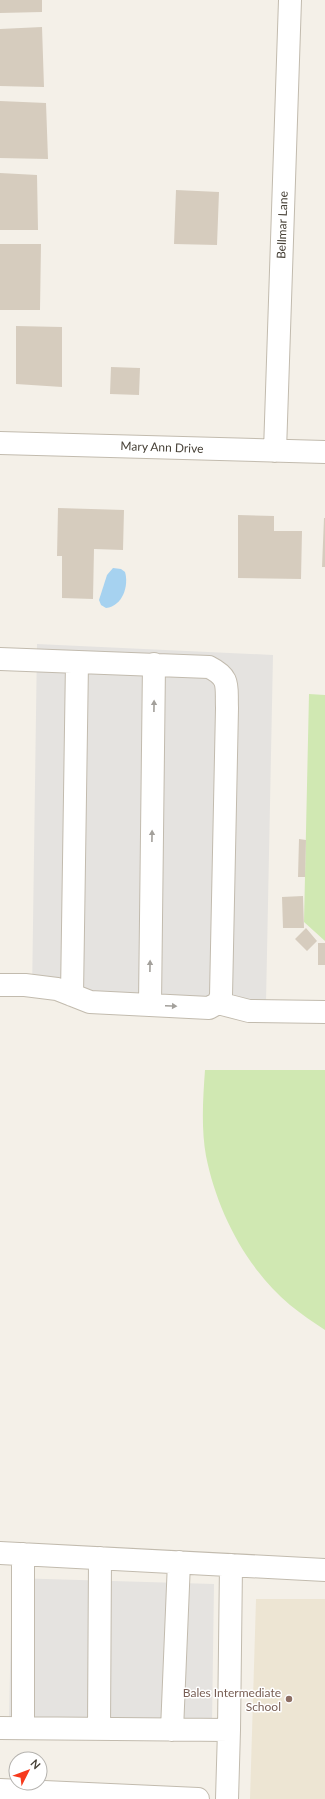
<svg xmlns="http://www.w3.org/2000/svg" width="325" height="1799" viewBox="0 0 325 1799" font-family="Lato,sans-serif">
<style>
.education{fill:#ede5d3}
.green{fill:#d0e8b2}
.parking{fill:#e5e3e0}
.water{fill:#a6d2f0}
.building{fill:#d6ccbe}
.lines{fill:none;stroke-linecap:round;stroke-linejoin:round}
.minor-casing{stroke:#c2bbae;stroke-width:24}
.minor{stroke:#fff;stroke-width:22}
.oneway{fill:#a3a09b}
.education-dot{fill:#8d6e63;stroke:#fff;stroke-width:1.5}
.labels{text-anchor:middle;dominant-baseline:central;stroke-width:3;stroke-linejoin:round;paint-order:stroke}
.street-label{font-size:12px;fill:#474137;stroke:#fff}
.education-label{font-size:12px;fill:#785e54;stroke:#fff;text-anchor:end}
</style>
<rect width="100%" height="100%" fill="#f4f0e8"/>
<!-- education -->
<path class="education" d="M256 1599H325V1799H250Z"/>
<!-- green -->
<path class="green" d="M309 694 325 695V941L304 922Z
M205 1070H325V1330C313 1322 301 1314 290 1305 246 1268 217 1211 206 1156 201 1128 203 1098 205 1070Z"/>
<!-- parking -->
<path class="parking" d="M37 644 273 655 266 1003 32 994Z
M12 1578 214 1584 212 1724 9 1719Z"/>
<!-- water -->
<path class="water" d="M113 568 121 569 125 572C129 585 123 606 106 608L101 605 99 600 107 575Z"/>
<!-- building -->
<path class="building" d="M0 0H42V12L0 13Z
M42 27 44 87 0 86V29Z
M0 101 46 103 48 159 0 158Z
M0 173 37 175 38 230H0Z
M176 190 219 192 217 245 174 244Z
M0 244H41L40 310H0Z
M16 326 62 327V387L16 384Z
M111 367 140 368 139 395 110 394Z
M58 508 124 510 123 550 94 549 93 599 62 598V556H57Z
M238 515 274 516V531H302L301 579 238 578Z
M324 518H325V567H322Z
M299 839 306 840 305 877H298Z
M303 896 304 928H283L282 897Z
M306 928 317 941 307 951 295 939Z
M318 943H325V965H318Z"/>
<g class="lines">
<!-- minor casing -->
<g class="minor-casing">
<path id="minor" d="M0 443 325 452
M275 451 290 0
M0 659 209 667C231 678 226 686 227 708L221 996 218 1003 209 1008 90 1002 57 989 25 985H0
M72 995 77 662
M218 1003 249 1011 325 1012
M150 1005 154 664
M0 1553 325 1570
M23 1554V1728
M0 1728 229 1730 231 1565
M99 1729 100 1558
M172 1730 179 1562
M0 1790 198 1799
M227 1799 229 1730"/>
</g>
<!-- minor -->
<use href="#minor" class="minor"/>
</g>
<!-- one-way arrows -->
<defs><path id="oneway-solid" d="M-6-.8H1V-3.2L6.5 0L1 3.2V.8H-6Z"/></defs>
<g class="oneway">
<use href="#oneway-solid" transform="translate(154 706) rotate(-89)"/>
<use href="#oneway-solid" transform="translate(152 836) rotate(-89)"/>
<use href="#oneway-solid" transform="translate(150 966) rotate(-89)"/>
<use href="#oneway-solid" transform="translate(171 1006) rotate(3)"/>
</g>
<!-- markers -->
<circle class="education-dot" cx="289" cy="1699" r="4"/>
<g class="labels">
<!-- street labels -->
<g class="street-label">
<text transform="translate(282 225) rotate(-88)">Bellmar Lane</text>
<text transform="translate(162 447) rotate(2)">Mary Ann Drive</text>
</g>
<!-- education labels -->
<g class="education-label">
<text x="281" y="1692">Bales Intermediate<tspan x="281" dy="14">School</tspan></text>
</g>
</g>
<!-- north arrow -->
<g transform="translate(28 1771) rotate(48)"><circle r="19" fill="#ffffff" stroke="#b5b3af"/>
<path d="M0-3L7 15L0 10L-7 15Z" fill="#f73a1c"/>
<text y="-6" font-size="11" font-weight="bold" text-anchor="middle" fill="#474137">N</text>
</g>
</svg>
